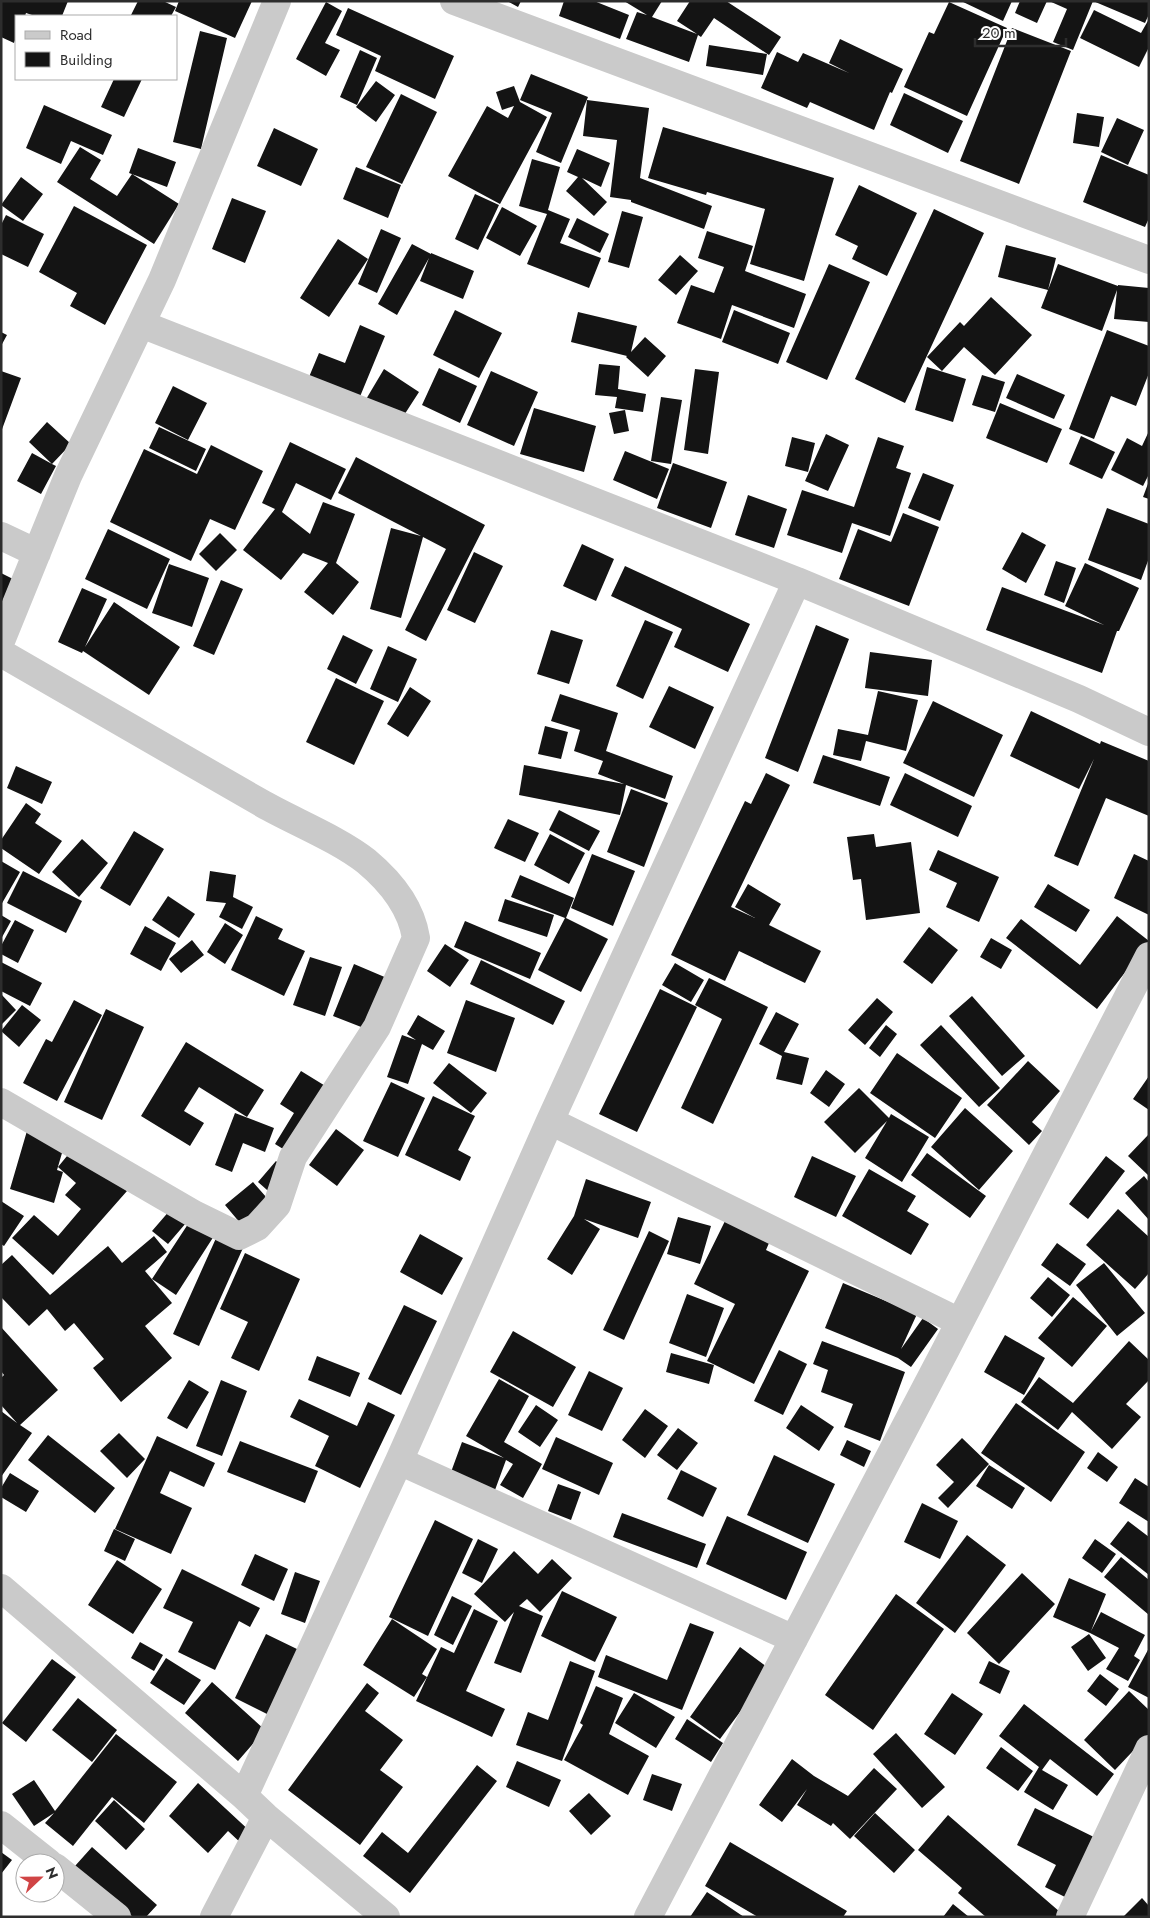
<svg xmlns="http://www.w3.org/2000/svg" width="1150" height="1918" viewBox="0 0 1150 1918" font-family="Jost,sans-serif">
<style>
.building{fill:#141414}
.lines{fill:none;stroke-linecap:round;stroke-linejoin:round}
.street{stroke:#cacaca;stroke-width:28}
</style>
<rect width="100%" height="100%" fill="#fff"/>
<!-- building -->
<path class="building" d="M1 1H68L62 16H35L26 13 25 16H16V37L14 43 1 37Z
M138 1H163L176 7 171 16H133L131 15Z
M179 1H252L235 38 175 11Z
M507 1H521L518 7Z
M564 1H594L629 15 620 39 559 16Z
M624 1H662L652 17 697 34 677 21 690 1H726L781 37 769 55 714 18 701 37 698 35 689 62 626 39 637 12 647 15Z
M961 1H1012L1003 21Z
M1020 1H1047L1037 23 1015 13Z
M1049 1H1093L1073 50 1053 42 1067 9Z
M1093 1H1149V14L1145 23Z
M326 2 342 11 325 43 340 50 326 76 296 59Z
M949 2 1007 28 967 116 904 87 929 32 934 34Z
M348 8 454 56 435 99 375 71 381 56 336 35Z
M1094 10 1141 33 1149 19V47L1139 67 1080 38Z
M1012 28 1071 51 1019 184 960 161Z
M200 31 227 38 201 149 173 142Z
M840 39 903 69 892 93 890 92 874 130 810 102 807 108 761 88 777 52 798 62 803 53 849 73 829 63Z
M709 45 767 54 763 75 706 66Z
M360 50 377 58 357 105 340 97Z
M531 74 588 97 561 163 536 152 552 113 520 100Z
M114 79H142L124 117 101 107Z
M376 81 395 95 376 122 356 107Z
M514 86 520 102 547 117 500 204 448 176 487 106 508 118 514 106 502 110 496 92Z
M904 93 963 121 948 153 890 125Z
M401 94 437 112 402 184 366 167Z
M587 100 649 108 640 178 712 206 704 229 631 202V200L610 197 617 140 583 136Z
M44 105 112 135 103 155 71 141 61 164 26 148Z
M1077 113 1104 117 1099 147 1073 143Z
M1117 118 1144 130 1128 165 1101 152Z
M663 127 834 178 804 281 750 264 765 209 707 192 706 195 648 178Z
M274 128 318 149 301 186 257 166Z
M80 147 101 160 90 179 117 196 132 174 179 204 154 244 57 182Z
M138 148 176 162 167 187 129 173Z
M577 149 610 163 601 187 582 178 607 202 594 216 566 191 578 177 567 172Z
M1101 155 1149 175V218L1145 227 1083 202Z
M532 159 560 167 548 210 570 219 560 243 601 258 589 288 527 264 547 214 519 206Z
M356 167 401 185 388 218 343 199Z
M21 177 43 194 23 221 1 205Z
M859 185 917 213 887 276 852 259 858 246 835 235Z
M475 194 499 205 478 250 455 239Z
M232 198 266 211 245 263 212 249Z
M74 206 147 245 105 325 70 306 77 293 39 272Z
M502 207 537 226 520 256 486 238Z
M934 209 984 233 905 403 855 379Z
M622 211 643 217 629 268 608 262Z
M6 215 44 234 28 267 1 254V225Z
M577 218 609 234 600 253 568 237Z
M381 229 401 238 377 293 358 284Z
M707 231 753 246 745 271 806 294 794 328 732 305 721 339 677 323 691 285 714 293 724 267 698 258Z
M338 239 368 259 329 317 300 298Z
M412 244 431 254V253L474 271 463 299 420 281 429 258 397 315 378 304Z
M1006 245 1056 258 1048 290 998 277Z
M680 255 698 271 676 295 658 280Z
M829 264 870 282 827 380 786 362Z
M1058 264 1118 286V285L1149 288V322L1114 319 1117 290 1102 331 1041 308Z
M991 297 1032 335 995 375 964 347 942 371 927 357 960 322 964 326Z
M455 310 502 333 479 378 433 355Z
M734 310 790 333 778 364 722 342Z
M578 312 637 326 631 352 645 337 666 356 648 377 626 357 627 356 571 342Z
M360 325 385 336 359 399 309 377 319 353 345 363Z
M1107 330 1149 346V373L1136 406 1111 396 1094 439 1069 429Z
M1 332 7 335 1 346Z
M599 364 620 366 618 389 646 394 643 412 615 408 617 397 595 395Z
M927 367 966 379 953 422 915 410Z
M439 368 477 386 460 423 422 405Z
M384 369 419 392 399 423 365 401Z
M695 369 719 372 708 454 684 450Z
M1 371 21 378 1 432Z
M491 371 538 392 514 446 467 425Z
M1017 374 1065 395 1054 419 1006 398Z
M982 375 1005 382 995 412 972 405Z
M173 386 207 403 188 440 155 423Z
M661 397 682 400 671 464 651 461Z
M1000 403 1062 429 1047 463 986 438Z
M534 408 596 426 584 472 520 454Z
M625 410 629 431 614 434 609 413Z
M47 422 71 444 52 464 56 466 41 494 17 481 32 453 52 464 29 442Z
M159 427 206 449 196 471 149 448Z
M1149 431V474L1143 486 1111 470 1127 438 1142 446Z
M826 434 849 445 828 491 805 481Z
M1081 436 1115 452 1102 479 1069 464Z
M792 437 815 443 808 472 785 466Z
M878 437 904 446 896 468 911 473 890 536 852 523 842 553 787 535 802 490 854 507Z
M290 442 346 469 331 500 296 483 282 512 310 534 323 502 355 514 336 563 359 582 333 615 304 592 328 563 303 553 281 580 243 550 275 509 262 503Z
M211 445 263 471 235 530 210 519 191 561 110 522 144 449 197 474Z
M625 451 669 469 657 499 613 480Z
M356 457 485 525 426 641 405 630 446 549 423 537 401 618 370 609 391 528 421 536 338 493Z
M673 463 727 482 711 528 657 508Z
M923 473 954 485 940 521 908 508Z
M1149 481V499L1143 497Z
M748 495 787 509 774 548 735 535Z
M1107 508 1149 524V558L1141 580 1088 560Z
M903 513 939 527 909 606 839 579 858 529 891 542Z
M108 529 170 559 147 609 85 579Z
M1022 532 1046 545 1026 583 1002 569Z
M220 533 237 550 216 571 199 554Z
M582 544 614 559 596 601 563 586Z
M474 552 503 566 475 623 447 610Z
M1056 561 1076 568 1064 603 1044 595Z
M1085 563 1139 588 1119 631H1117L1102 673 986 630 1002 587 1104 625 1065 606Z
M169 564 209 578 192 627 152 613Z
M625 566 750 624 728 672 674 647 682 629 611 596Z
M1 573 27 586 1 639Z
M221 580 243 589 214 655 193 646Z
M82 588 107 599 85 647 114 602 180 647 149 695 83 651 82 653 58 642Z
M645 620 673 632 643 699 616 686Z
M816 625 849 639 798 772 765 758Z
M551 630 583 640 569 684 537 674Z
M343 635 373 650 356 684 327 669Z
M388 646 417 659 398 702 370 689Z
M870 652 932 660 928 696 865 688Z
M336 678 384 701 354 765 306 742Z
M669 686 714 707 695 749 649 727Z
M410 687 431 701 408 737 387 724Z
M878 691 918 700 906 751 866 741 861 761 833 755 838 729 868 735Z
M560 694 618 713 606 751 673 776 665 799 626 785 620 815 519 795 524 765 624 784 598 774 603 761 574 751 580 730 551 721Z
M933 701 1003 735 974 797 903 763Z
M1031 711 1100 744 1101 741 1149 761V816L1106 798 1078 866 1054 856 1094 759 1079 789 1010 756Z
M545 726 568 732 561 759 538 754Z
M823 755 890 777 880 806 813 783Z
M16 766 52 782 42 804 7 788Z
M766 773 790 785 731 907 755 918 735 907 748 884 781 904 769 925 821 951 805 983 739 951 725 981 671 955 745 801 751 804Z
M905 773 972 806 958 837 890 805Z
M631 789 668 803 644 867 607 852Z
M26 803 41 814 35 823 62 841 39 874 1 848V840Z
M559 810 600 831 589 851 549 830Z
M508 819 539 833 525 862 494 848Z
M134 831 164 849 130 906 100 888Z
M550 834 585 853 569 884 534 865Z
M874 834 876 847 911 842 920 913 866 920 861 879 853 880 847 837Z
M82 839 108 863 79 897 52 872Z
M938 850 999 877 979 922 946 907 957 883 929 870Z
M592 854 635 871 613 926 571 908Z
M1134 854 1149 861V915L1114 898Z
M1 861 20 872 1 905Z
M23 871 82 901 66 933 7 903Z
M210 871 236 875 233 897 253 907 242 929 219 917 226 903 206 901Z
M520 875 574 898 566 918 608 939 581 992 538 970 565 918 511 897Z
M1048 884 1090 910 1076 932 1034 907Z
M168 896 195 914 179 938 152 920Z
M505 899 554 915 547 937 498 921Z
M1 915 11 921 1 939Z
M256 916 283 929 278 939 305 951 284 996 231 970Z
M1117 916 1149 941 1097 1009 1006 938 1021 919 1080 965Z
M15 920 34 930 18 963 1 954V946Z
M465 921 541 953 530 979 454 947Z
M225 923 243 935 225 964 207 952Z
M145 926 176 943 161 971 130 954Z
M929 927 958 950 932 984 903 962Z
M991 938 1012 950 1001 969 980 957Z
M192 940 204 955 181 973 169 959Z
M445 944 469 960 450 987 427 971Z
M310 957 342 967 325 1016 293 1005Z
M481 960 565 1001 553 1025 470 984Z
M1 962 42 983 30 1006 1 991Z
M675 963 704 980 691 1002 662 985Z
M354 964 394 981 374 1032 333 1016Z
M709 978 768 1007 713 1124 681 1108 722 1019 695 1005Z
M660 989 697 1007 637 1132 599 1114Z
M1 994 16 1010 1 1025Z
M972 996 1025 1056 1002 1076 949 1016Z
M877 998 893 1012 865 1045 848 1030Z
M74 1000 102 1015 57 1101 23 1083 46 1039 52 1042Z
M466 1000 515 1018 496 1072 447 1053Z
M22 1005 41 1020 19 1047 1 1031Z
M106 1009 144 1027 102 1120 64 1102Z
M776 1012 799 1024 784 1052 809 1058 802 1085 776 1079 782 1056 759 1044Z
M418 1015 445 1031 433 1050 422 1044 408 1084 387 1077 402 1035 416 1040 407 1034Z
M886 1025 897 1034 880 1057 869 1048Z
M941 1025 1000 1088 979 1107 920 1045Z
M186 1042 264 1090 247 1117 199 1087 184 1111 204 1123 190 1146 141 1116Z
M897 1053 962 1098 935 1138 870 1093Z
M1028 1061 1060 1091 1032 1122 1042 1131 1029 1145 987 1105Z
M449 1063 487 1093 471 1113 433 1083Z
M826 1070 845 1084 829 1107 810 1093Z
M301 1071 340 1095 301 1160 275 1144 294 1113 280 1104Z
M1149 1076V1110L1133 1099Z
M391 1082 425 1098 398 1157 363 1141Z
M859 1088 889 1118 891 1114 929 1137 902 1182 865 1158 887 1121 855 1153 824 1122Z
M433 1096 475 1116 458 1150 471 1157 460 1181 405 1155Z
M965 1108 1013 1151 979 1190 931 1147Z
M235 1113 274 1128 265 1152 243 1143 232 1172 215 1165Z
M29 1124 67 1136 57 1170 63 1172 54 1203 10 1189Z
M336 1129 364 1150 337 1186 309 1165Z
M1149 1134V1176L1128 1156Z
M76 1145 127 1191 53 1275 12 1238 34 1215 58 1236 81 1209 65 1195 76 1183 58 1167Z
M927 1153 986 1196 970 1218 911 1175Z
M812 1156 856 1176 836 1217 794 1197Z
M1106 1156 1125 1171 1088 1219 1069 1204Z
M276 1161 293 1176 275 1197 258 1182Z
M869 1169 916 1196 907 1211 929 1224 911 1255 842 1216Z
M1144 1176 1149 1182V1220L1125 1193Z
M586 1179 651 1202 638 1238 584 1219 600 1229 572 1275 547 1259 574 1216Z
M253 1182 274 1206 246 1230 225 1205Z
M1 1201 24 1216 4 1246 1 1244Z
M171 1209 186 1223 168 1244 152 1231Z
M1118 1209 1149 1237V1273L1135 1289 1086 1245Z
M678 1217 711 1226 700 1264 667 1254Z
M190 1221 214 1236 176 1295 152 1279Z
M725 1221 769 1243 766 1250 809 1271 754 1384 707 1361 735 1304 694 1284Z
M649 1231 669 1241 624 1340 603 1330Z
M420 1234 463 1258 442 1295 400 1272Z
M154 1236 167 1252 145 1271 172 1303 145 1326 172 1358 121 1402 93 1368 104 1359 74 1323 65 1331 47 1309 29 1326 1 1297V1265L12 1255 50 1295 108 1246 122 1263Z
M217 1236 243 1248 199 1346 173 1334Z
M1057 1243 1086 1264 1070 1286 1041 1265Z
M245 1253 300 1279 259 1371 231 1358 248 1322 220 1309Z
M1104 1263 1145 1313 1117 1336 1076 1285Z
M1048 1277 1070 1295 1052 1317 1030 1298Z
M843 1283 917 1314 901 1349 923 1318 938 1329 911 1367 898 1358 825 1328Z
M687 1294 724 1308 706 1357 669 1343Z
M1073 1297 1107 1326 1072 1367 1038 1338Z
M404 1305 437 1321 401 1395 368 1379Z
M1 1327 58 1390 20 1425 32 1433 1 1477V1411L17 1423 1 1405V1378L4 1375 1 1371Z
M513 1331 576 1367 553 1407 490 1372Z
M1005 1335 1045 1358 1024 1395 984 1372Z
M822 1341 905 1372 880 1441 844 1427 853 1404 821 1392 828 1370 813 1364Z
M1129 1341 1149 1360V1380L1126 1404 1141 1417 1112 1449 1072 1412 1058 1430 1021 1402 1039 1377 1073 1403Z
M779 1350 807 1364 783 1415 754 1401Z
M671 1353 714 1365 709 1384 666 1372Z
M317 1356 360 1373 350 1397 308 1380Z
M589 1371 623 1388 602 1431 568 1415Z
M499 1379 529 1396 504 1442 542 1464 523 1498 500 1485 513 1464 506 1460 495 1490 451 1472 462 1442 504 1458 466 1436Z
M189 1380 209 1392 187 1429 167 1418Z
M221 1380 247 1391 222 1456 196 1446Z
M299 1399 357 1426 368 1402 395 1415 360 1488 315 1466 329 1436 290 1417Z
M1016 1403 1085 1452 1051 1502 981 1453Z
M536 1405 558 1420 540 1447 518 1432Z
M801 1405 834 1427 819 1451 786 1428Z
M645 1409 668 1426 645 1458 622 1440Z
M678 1428 698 1443 677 1470 657 1455Z
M119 1433 145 1459 127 1478 100 1451Z
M48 1435 115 1488 95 1513 28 1460Z
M157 1436 215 1463 204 1487 170 1471 160 1493 192 1508 171 1554 115 1529Z
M556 1437 613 1463 599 1495 542 1469Z
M962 1438 989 1464 948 1508 938 1498 954 1482 936 1465Z
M847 1440 871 1451 864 1467 840 1455Z
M240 1441 318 1471 305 1503 227 1472Z
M1098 1452 1118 1467 1107 1482 1087 1468Z
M774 1455 835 1484 808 1543 747 1515Z
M989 1465 1025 1488 1012 1509 976 1486Z
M681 1470 717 1488 703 1517 667 1499Z
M10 1473 39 1491 26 1512 1 1497V1488Z
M1135 1478 1149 1487V1522L1119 1503Z
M558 1484 581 1492 571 1520 548 1511Z
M922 1503 958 1521 940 1559 904 1542Z
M622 1513 706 1544 697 1568 613 1537Z
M727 1516 807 1552 786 1600 706 1564Z
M435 1520 473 1539 428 1636 389 1617Z
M1128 1521 1149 1537V1575L1110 1544Z
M114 1529 135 1539 125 1561 104 1551Z
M967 1535 1006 1565 955 1633 916 1603Z
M478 1539 498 1549 482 1583 462 1573Z
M1095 1539 1116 1554 1102 1573 1082 1558Z
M514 1551 538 1574 552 1559 572 1578 540 1612 527 1599 519 1606 543 1616 521 1673 494 1663 514 1612 505 1622 474 1594Z
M255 1554 288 1569 274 1601 241 1585Z
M1121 1557 1149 1580V1615L1104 1577Z
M117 1560 162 1589 133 1634 88 1605Z
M182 1569 260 1608 250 1627 239 1621 215 1670 178 1652 193 1622 163 1608Z
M295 1572 320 1581 305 1623 281 1614Z
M1022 1573 1055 1604 999 1664 967 1633Z
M1069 1578 1106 1594 1091 1631 1101 1612 1145 1635 1134 1656 1140 1660 1128 1681 1106 1669 1119 1648 1090 1633 1053 1617Z
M562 1591 617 1617 595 1662 541 1636Z
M896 1594 944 1629 873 1730 825 1695Z
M452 1596 472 1606 453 1645 434 1635Z
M474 1609 498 1621 466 1691 505 1709 492 1737 416 1701 441 1647 454 1653Z
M392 1619 437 1649 422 1674 427 1677 414 1697 363 1665Z
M690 1623 714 1632 682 1710 598 1677 606 1655 667 1680Z
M266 1634 299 1650 269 1715 235 1698Z
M1089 1634 1106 1658 1088 1671 1071 1647Z
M140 1642 163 1655 154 1671 131 1658Z
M740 1647 771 1670 720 1739 690 1717Z
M1149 1648V1698L1128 1687Z
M166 1658 201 1680 184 1705 150 1683Z
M52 1659 76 1677 26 1742 2 1723Z
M570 1661 595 1671 562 1761 516 1745 528 1712 548 1720Z
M989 1661 1010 1671 1000 1694 979 1683Z
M1100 1674 1119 1689 1106 1706 1087 1691Z
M212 1682 265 1730 238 1761 185 1713Z
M367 1683 379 1693 365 1711 403 1740 380 1770 403 1787 360 1845 288 1790Z
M596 1686 623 1698 609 1734 649 1756 628 1795 564 1760 583 1725 580 1723Z
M1129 1691 1149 1710V1734L1115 1770 1084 1740Z
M634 1693 675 1717 656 1748 615 1723Z
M952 1693 983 1714 955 1755 924 1734Z
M78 1698 117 1730 92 1762 52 1730Z
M1024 1704 1114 1774 1097 1796 1050 1759 1042 1770 1068 1785 1053 1810 1024 1792 1039 1767 999 1736Z
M687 1719 723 1743 711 1762 675 1739Z
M896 1733 945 1787 922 1808 873 1754Z
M116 1734 177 1782 144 1823 112 1797 73 1846 45 1823 54 1813 34 1826 12 1794 34 1780 55 1811Z
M1001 1747 1033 1771 1018 1791 986 1768Z
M792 1759 814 1776 848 1796 874 1768 897 1789 850 1839 833 1823 831 1826 797 1805 807 1789 782 1822 759 1805Z
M517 1761 561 1780 549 1807 506 1787Z
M477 1765 497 1781 410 1893 363 1856 382 1832 408 1853Z
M652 1774 682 1784 672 1811 643 1800Z
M198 1783 253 1834 243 1845 228 1831 208 1853 169 1816Z
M589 1793 611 1816 591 1835 569 1811Z
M114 1800 145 1829 126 1850 95 1821Z
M1035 1808 1102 1841 1073 1901 1045 1887 1056 1865 1017 1845Z
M875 1813 915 1850 894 1873 854 1836Z
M948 1815 1060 1912 1056 1917H986L958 1893 962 1888 918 1850Z
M730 1842 847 1911 843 1917H758L705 1886Z
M92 1847 157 1905 146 1917H133L75 1866Z
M1 1852 12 1860 1 1874Z
M707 1892 744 1917H690Z
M1142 1898 1149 1906V1917H1123Z
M953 1904 969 1917H943Z"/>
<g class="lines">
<!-- street -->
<path class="street" d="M454 1 1149 260
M141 324 797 581 1079 699 1149 732
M1 536 37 553
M1 641 68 476 162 280 277 1
M1 653C89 703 176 754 263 804 295 822 338 839 366 861 390 881 411 906 416 938L377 1027 293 1157 277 1205 257 1227 239 1236 194 1214 1 1102
M550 1121 960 1322
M399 1461 794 1639
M1 1588 244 1796 266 1817 386 1917
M244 1796 399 1461 550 1121 797 581
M1 1825 49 1863
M55 1867 117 1917
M214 1917 266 1817
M648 1917 946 1349 1149 956
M1070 1917 1149 1749"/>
</g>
<!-- border -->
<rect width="1150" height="1918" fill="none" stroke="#2d2d2d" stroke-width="5"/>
<!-- legend -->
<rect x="15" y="15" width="162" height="65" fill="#ffffff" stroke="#ababab"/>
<rect x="25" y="31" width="25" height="8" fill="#cacaca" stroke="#ababab"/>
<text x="60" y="40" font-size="15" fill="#2d2d2d">Road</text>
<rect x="25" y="52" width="25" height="15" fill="#141414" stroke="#ababab"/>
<text x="60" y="65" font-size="15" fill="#2d2d2d">Building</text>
<!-- north arrow -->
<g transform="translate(40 1878) rotate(68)"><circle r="24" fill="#ffffff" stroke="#ababab"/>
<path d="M0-4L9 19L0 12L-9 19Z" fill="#d04445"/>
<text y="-8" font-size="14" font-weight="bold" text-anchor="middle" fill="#2d2d2d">N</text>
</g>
<!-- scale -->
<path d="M975 38v8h91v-8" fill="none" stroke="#2d2d2d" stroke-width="2.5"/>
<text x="982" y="38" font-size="15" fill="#2d2d2d" stroke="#ffffff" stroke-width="4" paint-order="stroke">20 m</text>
</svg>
